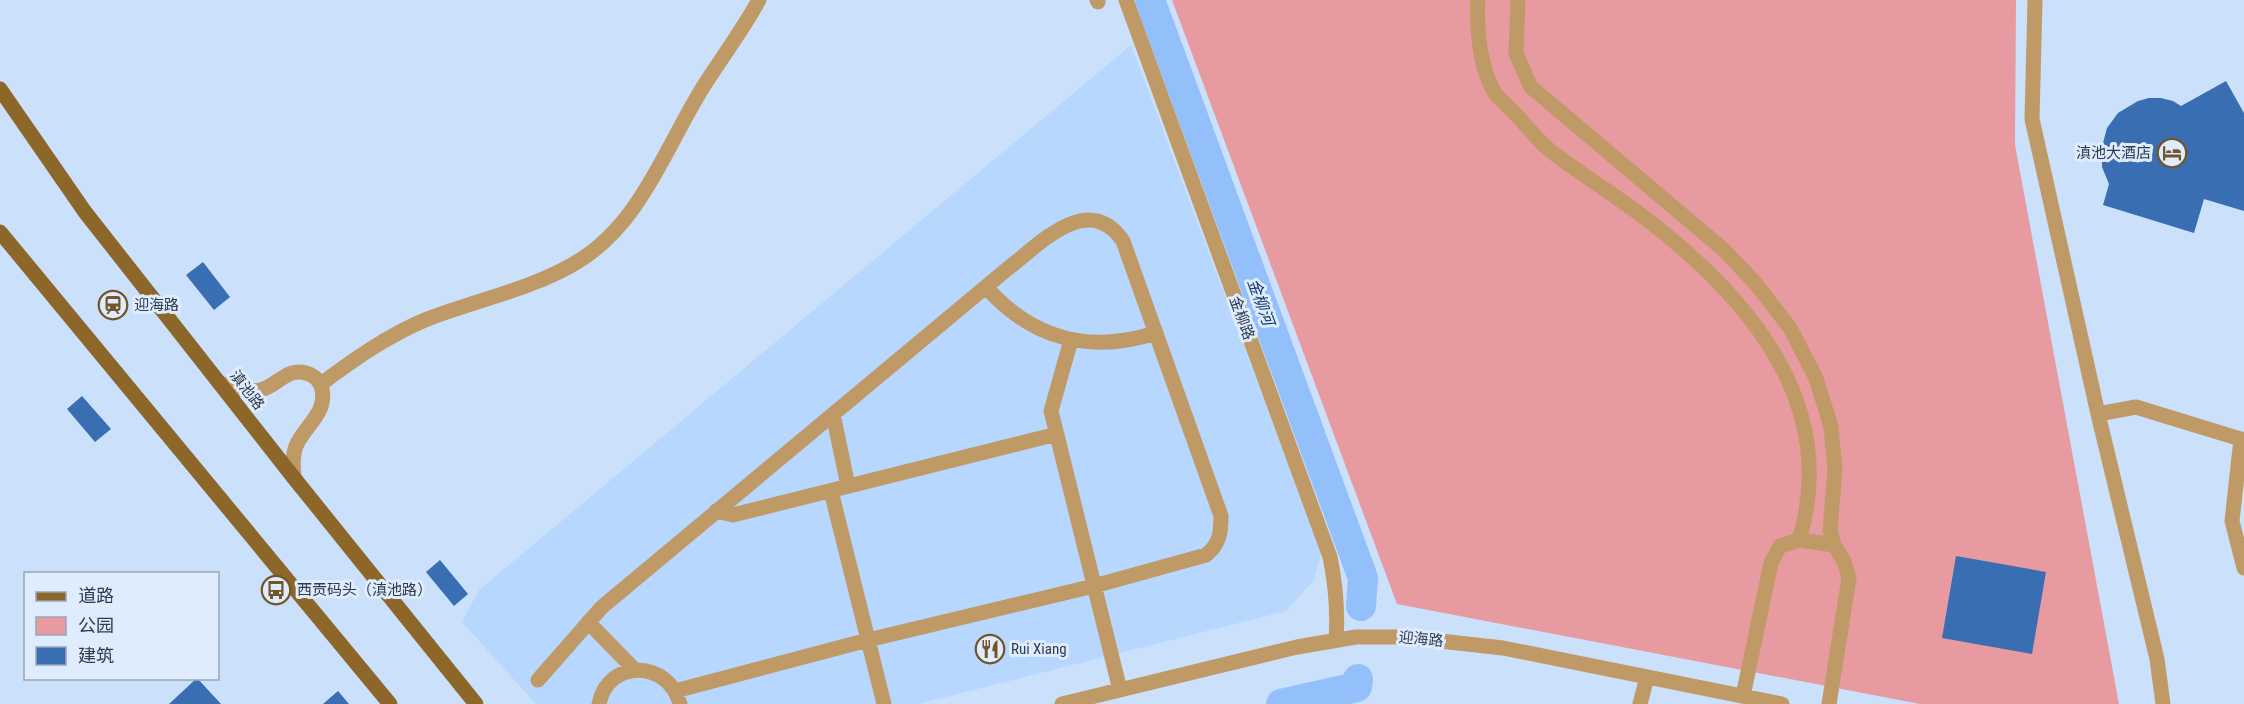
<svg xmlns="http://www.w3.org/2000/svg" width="2244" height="704" viewBox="0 0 2244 704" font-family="'Roboto Condensed','Noto Sans SC',sans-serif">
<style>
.built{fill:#b7d7ff}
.green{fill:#e79ba0}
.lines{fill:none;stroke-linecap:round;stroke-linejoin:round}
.river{stroke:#93c0fb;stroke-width:30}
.building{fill:#396eb2}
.minor{stroke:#bf9a66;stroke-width:15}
.major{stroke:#8d6629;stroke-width:15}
.labels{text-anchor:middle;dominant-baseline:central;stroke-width:6;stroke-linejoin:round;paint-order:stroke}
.poi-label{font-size:15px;fill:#2f3c4e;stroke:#deecfe;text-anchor:start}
.street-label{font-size:15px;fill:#2f3c4e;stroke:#deecfe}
.water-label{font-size:16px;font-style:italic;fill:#103663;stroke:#deecfe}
</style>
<rect width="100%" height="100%" fill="#cbe0fb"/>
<!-- built -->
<path class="built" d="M1131 45 1321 552 1314 580 1286 611 918 704H536L462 622 479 590Z"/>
<!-- green -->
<path class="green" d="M1172 0H2016L2015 145 2119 704H1920L1397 604Z"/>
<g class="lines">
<!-- river -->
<path class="river" d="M1150 0 1363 578 1361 606
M1281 704 1357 687 1358 679"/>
</g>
<!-- building -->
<path class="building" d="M2226 81 2244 113V211L2204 199 2194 233 2103 205 2109 184 2102 167V147L2107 128 2118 113 2138 101 2149 98H2161L2173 101 2181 106Z
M203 262 230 297 214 310 186 275Z
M82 396 111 429 95 442 67 409Z
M1956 556 2046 572 2032 654 1942 638Z
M440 560 468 594 454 606 426 572Z
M197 678 221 704H169Z
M338 691 349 704H323Z"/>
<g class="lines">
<!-- minor -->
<path class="minor" d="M1097 0 1098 2
M1126 0 1330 557C1336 586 1338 611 1336 640
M1478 0C1476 27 1480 70 1495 93 1501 101 1510 108 1517 116 1529 128 1539 142 1552 152 1582 175 1615 195 1645 218 1747 296 1841 403 1799 540
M1518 0 1516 54 1531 87 1724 250 1756 284 1790 328 1816 378 1831 427 1835 470 1830 530 1834 545 1844 561 1849 578 1829 704
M2035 0 2032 119 2098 414 2157 659 2163 704
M986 287C1032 339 1090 354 1156 333
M1071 340 1051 411 1120 690
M219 383C232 387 246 393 260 390 277 387 286 367 306 373 314 375 320 381 322 389 327 414 305 425 296 446 292 456 293 468 294 478
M321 384C353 360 387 336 425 320 473 301 533 289 577 262 642 223 666 145 705 84 723 56 743 29 759 0
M833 414 848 486
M2098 414 2136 407 2244 440
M2241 439 2232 521 2244 568
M831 491 884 704
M716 511 733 515 1057 434
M588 622 635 670
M538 680 602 607 1006 270C1039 245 1088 190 1123 241L1221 516C1221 532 1220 544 1206 555L1094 586 868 640 675 691
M1743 696 1771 563 1780 546 1799 540 1834 545
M599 704C608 658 669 660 680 704
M1062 704 1297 647 1356 637H1404L1503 648 1782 704
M1640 704 1647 677"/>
<!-- major -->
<path class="major" d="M0 89 85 212 294 478 476 704
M0 232 390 704"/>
</g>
<!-- icons -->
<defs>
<g id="hotel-ring" transform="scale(1.5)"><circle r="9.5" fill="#deecfe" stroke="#725529" stroke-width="1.5"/><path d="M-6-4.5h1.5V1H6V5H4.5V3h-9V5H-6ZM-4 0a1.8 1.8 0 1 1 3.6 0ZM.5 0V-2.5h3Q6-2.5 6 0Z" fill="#725529"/></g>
<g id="station-ring" transform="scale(1.5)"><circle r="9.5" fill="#deecfe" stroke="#725529" stroke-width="1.5"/><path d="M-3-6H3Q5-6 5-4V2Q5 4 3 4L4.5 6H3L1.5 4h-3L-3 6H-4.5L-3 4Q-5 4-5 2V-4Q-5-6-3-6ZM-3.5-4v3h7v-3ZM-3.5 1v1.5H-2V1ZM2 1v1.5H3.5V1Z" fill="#725529"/></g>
<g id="bus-ring" transform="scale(1.5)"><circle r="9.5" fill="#deecfe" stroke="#725529" stroke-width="1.5"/><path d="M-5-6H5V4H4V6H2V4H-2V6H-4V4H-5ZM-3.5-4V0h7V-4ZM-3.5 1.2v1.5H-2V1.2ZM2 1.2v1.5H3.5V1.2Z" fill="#725529"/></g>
<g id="restaurant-ring" transform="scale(1.5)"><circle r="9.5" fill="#deecfe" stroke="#725529" stroke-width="1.5"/><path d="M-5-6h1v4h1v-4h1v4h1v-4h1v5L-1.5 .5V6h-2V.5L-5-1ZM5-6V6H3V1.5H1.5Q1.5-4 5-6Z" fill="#725529"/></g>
</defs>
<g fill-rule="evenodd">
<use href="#hotel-ring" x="2172" y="153"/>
<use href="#station-ring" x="113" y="305"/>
<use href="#bus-ring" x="276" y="590"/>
<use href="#restaurant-ring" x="990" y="649"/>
</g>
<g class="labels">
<!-- poi labels -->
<g class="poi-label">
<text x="2151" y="153" text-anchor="end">滇池大酒店</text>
<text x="134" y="305">迎海路</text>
<text x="297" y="590">西贡码头（滇池路）</text>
<text x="1011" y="649">Rui Xiang</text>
</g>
<!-- street labels -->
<g class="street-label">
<text transform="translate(1242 318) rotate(70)">金柳路</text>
<text transform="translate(247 390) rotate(52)">滇池路</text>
<text transform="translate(1421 639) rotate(5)">迎海路</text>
</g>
<!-- water labels -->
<g class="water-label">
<text transform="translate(1261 302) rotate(70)">金柳河</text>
</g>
</g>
<!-- legend -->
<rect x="24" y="572" width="195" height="108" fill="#deecfe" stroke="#98a6b8" stroke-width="1.5"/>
<rect x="36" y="592" width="30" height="9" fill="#8d6629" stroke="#98a6b8" stroke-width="1.5"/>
<text x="78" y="602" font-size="18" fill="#2f3c4e">道路</text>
<rect x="36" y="617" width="30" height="18" fill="#e79ba0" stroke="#98a6b8" stroke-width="1.5"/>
<text x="78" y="632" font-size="18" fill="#2f3c4e">公园</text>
<rect x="36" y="647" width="30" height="18" fill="#396eb2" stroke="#98a6b8" stroke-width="1.5"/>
<text x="78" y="662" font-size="18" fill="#2f3c4e">建筑</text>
</svg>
